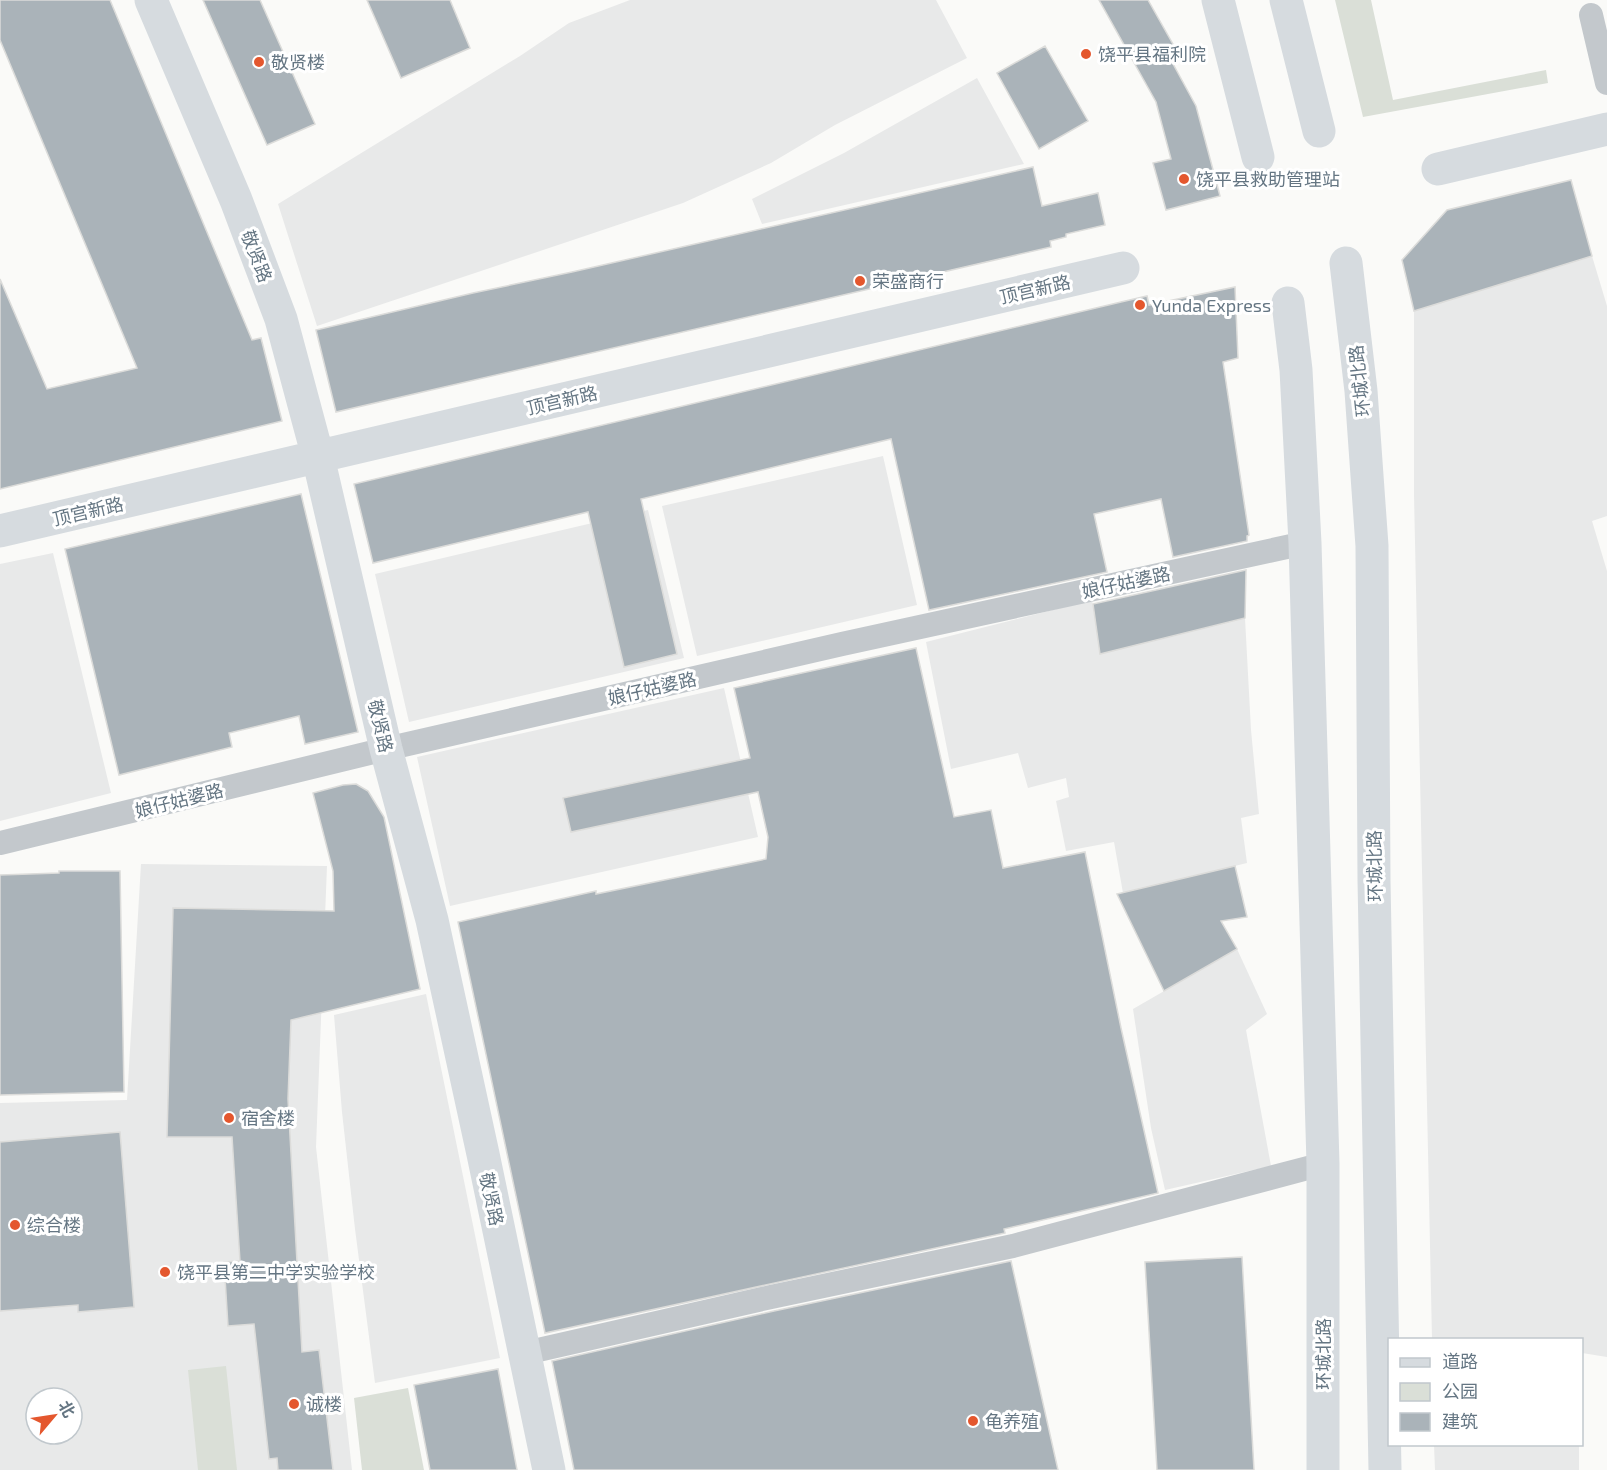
<svg xmlns="http://www.w3.org/2000/svg" width="1607" height="1470" viewBox="0 0 1607 1470" font-family="'Exo 2','Noto Sans SC',sans-serif">
<style>
.built{fill:#e8e9e9;fill-rule:evenodd}
.green{fill:#dadfd7}
.building{fill:#aab3b9;stroke:#dcdcda;stroke-width:1.5}
.lines{fill:none;stroke-linecap:round;stroke-linejoin:round}
.street{stroke:#c3c8cc;stroke-width:24}
.secondary{stroke:#d6dbdf;stroke-width:33}
.primary{stroke:#d6dbdf;stroke-width:33}
.poi-dot{fill:#e4572e;stroke:#fff;stroke-width:2}
.labels{text-anchor:middle;dominant-baseline:central;stroke-width:6;stroke-linejoin:round;paint-order:stroke}
.poi-label{font-size:18px;fill:#657683;stroke:#fff;text-anchor:start}
.street-label{font-size:18px;fill:#657683;stroke:#fff}
</style>
<rect width="100%" height="100%" fill="#fafaf8"/>
<!-- built -->
<path class="built" d="M630 0H936L967 58 835 125 771 163 683 203 317 326 278 204 520 56 569 23Z
M977 78 1024 164 762 224 752 199 844 153Z
M1592 256 1607 306V516L1592 521 1607 571V1357L1582 1353V1340L1432 1339 1414 495V311Z
M883 456 917 605 697 656 662 506Z
M648 510 684 658 409 722 375 574Z
M53 553 111 793 0 821V564Z
M1092 600 1100 653 1245 618 1251 730 1259 814 1241 818 1247 863 1123 893 1114 842 1066 851 1056 801 1069 797 1066 778 1028 788 1018 753 951 769 926 642Z
M724 688 758 837 450 906 417 757Z
M141 864 327 866 316 1147 352 1470H0V1103L127 1100ZM36 1398H72V1434H36Z
M1237 949 1267 1014 1246 1030 1271 1166 1165 1190 1151 1128 1133 1009Z
M426 994 500 1358 375 1383 355 1229 342 1112 334 1015Z
M1434 1445H1579V1470H1435Z"/>
<!-- green -->
<path class="green" d="M1335 0H1371L1393 100 1546 70 1548 83 1363 117Z
M226 1366 237 1470H198L188 1370Z
M408 1388 424 1470H362L354 1398Z"/>
<!-- building -->
<path class="building" d="M0 0H110L252 340 261 338 282 421 0 489V279L47 389 137 368 0 40Z
M203 0H260L315 124 267 145Z
M367 0H450L470 48 401 78Z
M1099 0H1148L1174 46 1166 51 1196 106 1220 196 1166 210 1153 163 1171 159 1156 102Z
M1045 46 1088 121 1039 149 997 73Z
M1033 167 1042 206 1098 193 1105 225 1066 234V237L1050 241 1051 247 336 412 316 330 473 293 572 272Z
M1571 180 1592 256 1414 311 1402 260 1447 210Z
M1235 287 1238 358 1223 362 1249 535 1247 536V541L1173 557 1161 499 1094 514 1107 572 929 610 891 439 641 499 677 654 624 667 588 512 373 563 354 484 1121 302 1147 296 1149 305Z
M301 494 358 732 305 744 299 716 229 733 232 747 119 775 65 549Z
M1246 570 1245 618 1100 654 1093 604Z
M916 648 954 817 991 810 1003 868 1085 852 1121 1028 1158 1193 1004 1229 1005 1233 545 1333 458 922 596 891V894L766 859 768 837 758 792 571 832 563 798 750 758 734 688Z
M356 784 368 791 384 817 420 989 291 1020 288 1099 302 1352 319 1350 333 1470H278L277 1458 269 1459 254 1324 228 1326 224 1262 240 1261 232 1137H167L173 908 334 911 333 871 313 793 343 785Z
M1235 866 1247 917 1221 921 1237 949 1164 991 1117 894Z
M59 871H120L124 1092 0 1095V875L59 873Z
M120 1132 134 1307 78 1312V1305L0 1311V1142Z
M1242 1257 1254 1470H1157L1145 1262Z
M1011 1261 1058 1470H574L552 1361 774 1311Z
M498 1369 517 1470H430L414 1385Z"/>
<g class="lines">
<!-- street -->
<path class="street" d="M1591 15 1607 83
M0 843 386 749 842 644 1305 543
M525 1353 771 1297 1013 1246 1323 1164"/>
<!-- secondary -->
<path class="secondary" d="M151 0 236 200 281 319 318 457 386 749 432 920 483 1154 549 1470
M0 531 1123 268"/>
<!-- primary -->
<path class="primary" d="M1218 0 1258 157
M1286 0 1319 131
M1438 169 1607 129
M1346 263 1361 391 1372 546 1374 880 1385 1470
M1288 303 1296 370 1305 543 1323 1164V1470"/>
</g>
<!-- markers -->
<g class="poi-dot">
<circle cx="1086" cy="54" r="6"/>
<circle cx="259" cy="62" r="6"/>
<circle cx="1184" cy="179" r="6"/>
<circle cx="860" cy="281" r="6"/>
<circle cx="1140" cy="305" r="6"/>
<circle cx="229" cy="1118" r="6"/>
<circle cx="15" cy="1225" r="6"/>
<circle cx="165" cy="1272" r="6"/>
<circle cx="294" cy="1404" r="6"/>
<circle cx="973" cy="1421" r="6"/>
</g>
<g class="labels">
<!-- poi labels -->
<g class="poi-label">
<text x="1098" y="54">饶平县福利院</text>
<text x="271" y="62">敬贤楼</text>
<text x="1196" y="179">饶平县救助管理站</text>
<text x="872" y="281">荣盛商行</text>
<text x="1152" y="305">Yunda Express</text>
<text x="241" y="1118">宿舍楼</text>
<text x="27" y="1225">综合楼</text>
<text x="177" y="1272">饶平县第二中学实验学校</text>
<text x="306" y="1404">诚楼</text>
<text x="985" y="1421">龟养殖</text>
</g>
<!-- street labels -->
<g class="street-label">
<text transform="translate(257 256) rotate(69)">敬贤路</text>
<text transform="translate(1035 289) rotate(-13)">顶宫新路</text>
<text transform="translate(1359 381) rotate(-96)">环城北路</text>
<text transform="translate(562 400) rotate(-13)">顶宫新路</text>
<text transform="translate(88 511) rotate(-13)">顶宫新路</text>
<text transform="translate(1126 582) rotate(-12)">娘仔姑婆路</text>
<text transform="translate(652 688) rotate(-13)">娘仔姑婆路</text>
<text transform="translate(381 726) rotate(77)">敬贤路</text>
<text transform="translate(179 800) rotate(-14)">娘仔姑婆路</text>
<text transform="translate(1374 866) rotate(-91)">环城北路</text>
<text transform="translate(492 1199) rotate(78)">敬贤路</text>
<text transform="translate(1323 1354) rotate(-90)">环城北路</text>
</g>
</g>
<!-- legend -->
<rect x="1388" y="1338" width="195" height="108" fill="#ffffff" stroke="#c1c8cd" stroke-width="1.5"/>
<rect x="1400" y="1358" width="30" height="9" fill="#d6dbdf" stroke="#c1c8cd" stroke-width="1.5"/>
<text x="1442" y="1368" font-size="18" fill="#657683">道路</text>
<rect x="1400" y="1383" width="30" height="18" fill="#dadfd7" stroke="#c1c8cd" stroke-width="1.5"/>
<text x="1442" y="1398" font-size="18" fill="#657683">公园</text>
<rect x="1400" y="1413" width="30" height="18" fill="#aab3b9" stroke="#c1c8cd" stroke-width="1.5"/>
<text x="1442" y="1428" font-size="18" fill="#657683">建筑</text>
<!-- north arrow -->
<g transform="translate(54 1416) rotate(61)"><circle r="28" fill="#ffffff" stroke="#c1c8cd" stroke-width="1.5"/>
<path d="M0-4.5L10 22L0 15L-10 22Z" fill="#e4572e"/>
<text y="-9" font-size="16" font-weight="bold" text-anchor="middle" fill="#657683">北</text>
</g>
</svg>
